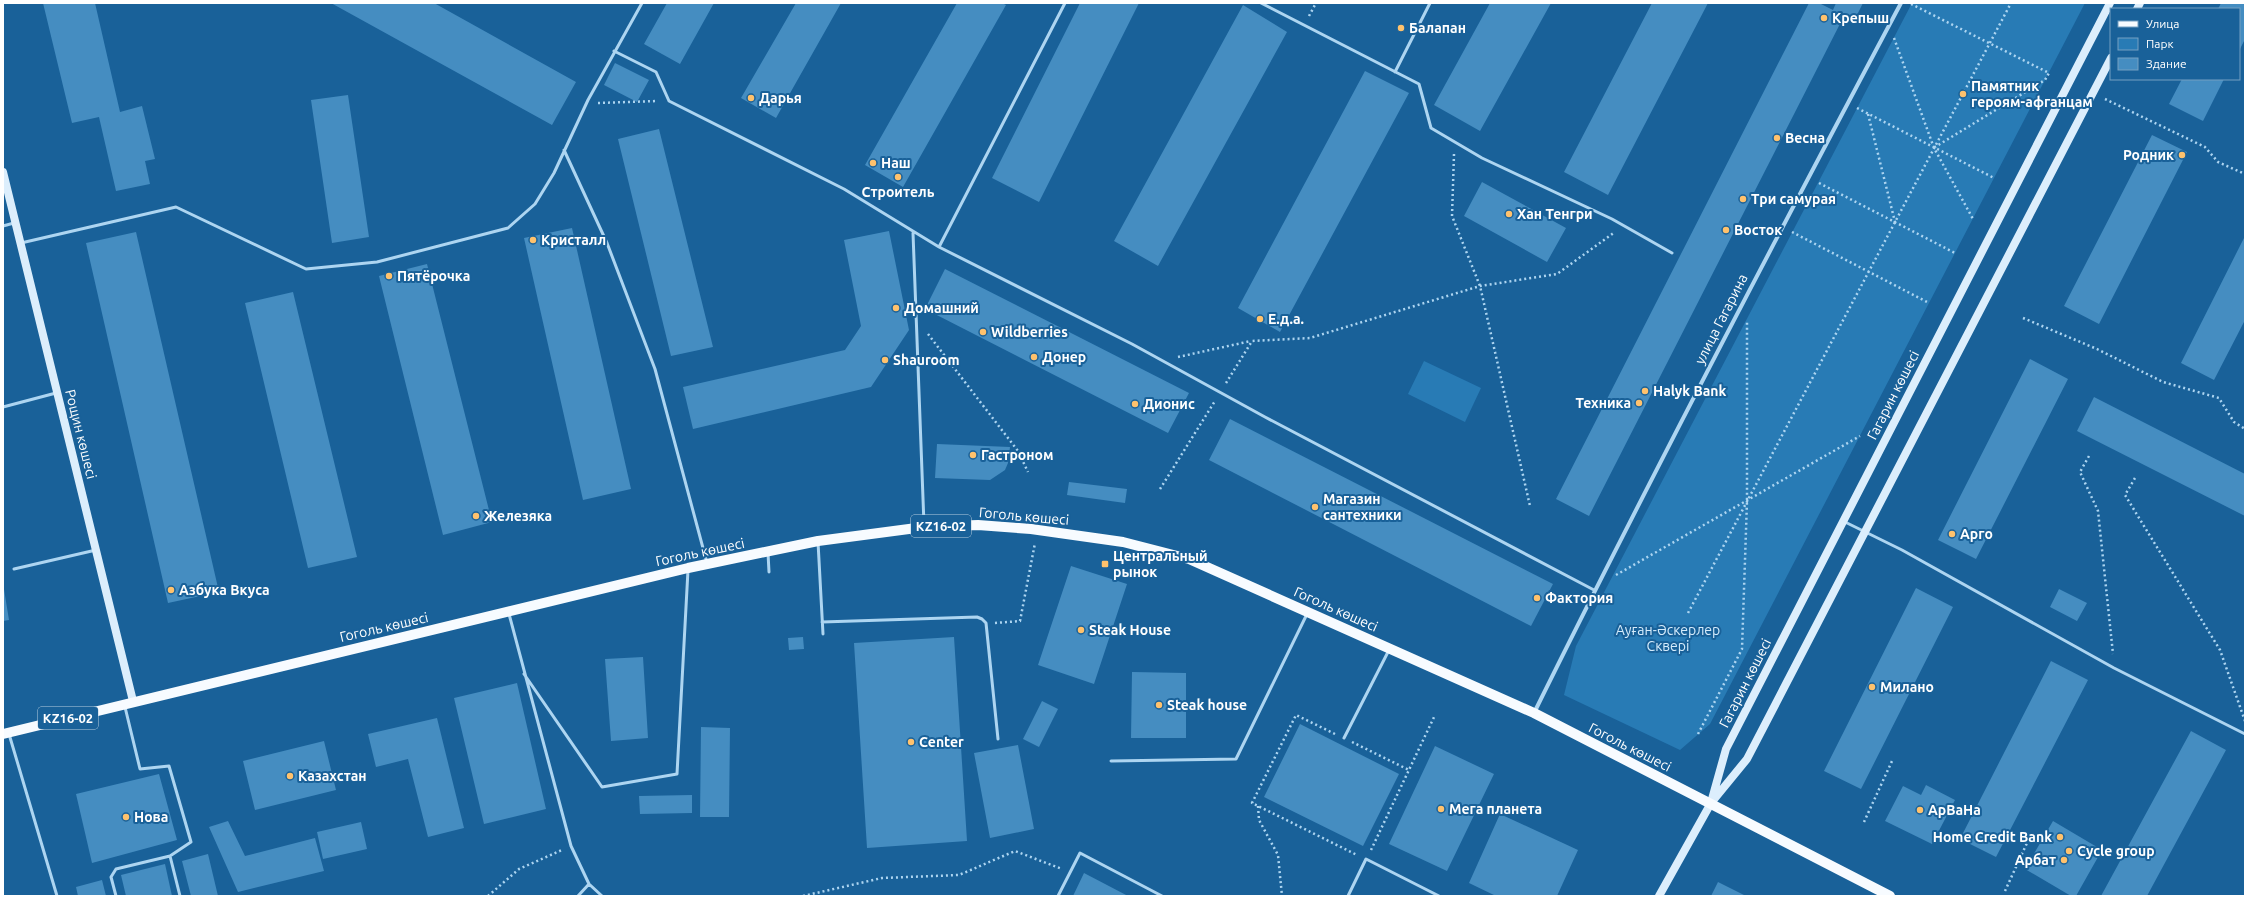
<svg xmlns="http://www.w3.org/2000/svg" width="2248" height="899" viewBox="0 0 2248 899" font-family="Ubuntu,sans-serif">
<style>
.green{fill:#287bb5}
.building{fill:#458dc1}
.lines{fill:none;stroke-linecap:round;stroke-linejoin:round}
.path{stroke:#add5f1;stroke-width:2.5;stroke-dasharray:2 3;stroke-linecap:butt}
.lane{stroke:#add5f1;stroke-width:3}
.street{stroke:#add5f1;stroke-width:4}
.secondary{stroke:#dceefc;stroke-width:8}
.primary{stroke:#f7fbff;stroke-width:10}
.poi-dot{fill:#ffc26d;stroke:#196199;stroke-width:1.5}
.labels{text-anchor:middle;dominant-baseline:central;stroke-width:4;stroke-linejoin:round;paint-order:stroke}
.shield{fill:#196199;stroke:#bad0e0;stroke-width:1}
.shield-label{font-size:13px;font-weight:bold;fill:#fff}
.poi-label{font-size:14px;font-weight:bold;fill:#fff;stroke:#196199;text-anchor:start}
.street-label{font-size:14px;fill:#fff;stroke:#196199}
.park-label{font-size:14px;fill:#d5ecfc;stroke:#196199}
</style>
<rect width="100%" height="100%" fill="#196199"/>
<!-- green -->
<path class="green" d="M1912 3H2085L1710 724 1680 750 1564 695 1576 646Z
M1424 361 1481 388 1465 422 1408 394Z"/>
<!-- building -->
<path class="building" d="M43 3H95L120 112 142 106 155 159 145 161 150 184 116 191 99 117 72 123Z
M331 3H434L576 82 552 125Z
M667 3H714L680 64 644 44Z
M796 3H841L776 118 741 98Z
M957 3H1002L1006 5 903 187 865 165Z
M1080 3H1139L1039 202 992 178Z
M1490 3H1551L1480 131 1434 105Z
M1652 3H1708L1608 195 1564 172Z
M1809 3H1819L1833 10 1836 3H1863L1854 21 1844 16 1589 516 1556 499Z
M2221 3H2245V39L2239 51V9H2218Z
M1243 5 1287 32 1158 266 1114 241Z
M615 63 649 80 637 102 604 85Z
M1365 71 1409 93 1280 332 1238 308Z
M2182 79H2224L2203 121 2169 104Z
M348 95 369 237 332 243 311 100Z
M659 129 713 347 671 356 618 139Z
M2152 135 2187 152 2099 324 2064 306Z
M1482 182 1566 228 1547 262 1464 216Z
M572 228 631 489 583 500 524 238Z
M889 231 909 330 871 387 693 429 683 387 845 350 861 326 844 240Z
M136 232 219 592 168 603 86 243Z
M2245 236V320L2214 380 2181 363Z
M427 264 492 522 443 535 379 276Z
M945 269 1189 393 1168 433 925 309Z
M293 292 357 557 308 568 245 303Z
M2030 359 2068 379 1976 559 1938 540Z
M2094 397 2245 474V516L2077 431Z
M1230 419 1553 584 1531 626 1209 460Z
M937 444 1010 447 1008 463 1005 470 990 480 935 478Z
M1069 482 1127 489 1125 503 1067 495Z
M1071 566 1127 584 1094 684 1038 665Z
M3 583 9 620 3 621Z
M1916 588 1953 607 1861 789 1824 771Z
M2059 589 2087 603 2077 621 2050 607Z
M803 637 804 649 789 650 788 638Z
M954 637 967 841 867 848 854 643Z
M643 657 648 738 611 741 605 659Z
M2051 661 2088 680 1996 857 1960 839Z
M1132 672 1186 673V738H1131Z
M517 683 546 809 484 824 454 698Z
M1042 701 1058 709 1039 747 1023 739Z
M437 718 464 828 428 837 408 759 376 767 368 734Z
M1300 724 1399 774 1363 846 1264 797Z
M701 727 730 728 729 817H700Z
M2191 731 2226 750 2147 896H2101Z
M324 741 336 790 255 810 243 761Z
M1018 745 1034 829 990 838 974 753Z
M1435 746 1494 774 1447 871 1389 844Z
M159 774 177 840 92 863 76 794Z
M1926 785 1955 800 1932 844 1885 821 1903 786 1921 795Z
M692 795V813L640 814 639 796Z
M1500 814 1578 850 1557 896H1496L1469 883Z
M228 821 245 856 315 838 324 871 238 892 209 827Z
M2053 821 2102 850 2076 896H2071L2025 869Z
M361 822 367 849 323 859 317 832Z
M208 854 218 896H191L182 861Z
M165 864 172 896H126L121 875Z
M1084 873 1128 896H1073Z
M102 880 106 896H78L76 887Z
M1718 882 1746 896H1711Z"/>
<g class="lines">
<!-- path -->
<path class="path" d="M1911 4 2049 73 2045 80 1935 147
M1309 16 1316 3
M1894 38 1934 148 1973 219
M2105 99 2205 147 2218 162 2245 174
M598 103 657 101
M1857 108 1994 178
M1868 114 1895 222
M1454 154 1452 216 1480 286 1530 506
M1819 183 1955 253
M1792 232 1929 303
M2023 318 2097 349 2163 382 2219 398 2234 422 2245 429
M928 334 1018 451 1028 472
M1178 357 1251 341
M1226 383 1252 341 1310 338 1480 286 1557 274 1615 232
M2089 456 2080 472 2098 511 2113 654
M2135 478 2125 495 2220 650 2245 721
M1160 489 1215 401
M1616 575 1860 436
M1688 613 2011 3
M995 623 1020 621 1035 543
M1335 734 1296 715 1252 803 1357 855
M1698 734 1742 649 1747 501V321
M1352 742 1409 770
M1258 806 1259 820 1278 855 1282 896
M1864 822 1892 761
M1371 850 1435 715
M2005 891 2027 843
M488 896 519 869 562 850
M803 896 882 878 959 875 1015 851 1062 869"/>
<!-- lane -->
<path class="lane" d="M1261 3 1419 84 1431 128 1482 158 1612 219 1672 253
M614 51 656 72 669 101 844 189 939 247 1132 344 1265 417 1594 590
M1395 72 1430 3
M564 150 607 243 655 369 707 563
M3 226 14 223
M913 233 924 525
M21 243 176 207 306 269 377 262 508 228 535 204 554 173 588 100 642 3
M939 247 1065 3
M3 407 56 393
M1845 522 1902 550 2114 668 2245 734
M818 542 823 634
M768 553 769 572
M14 569 96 550
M509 614 571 846 589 884 602 896
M822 622 977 617 982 619 986 623 998 739
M524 674 602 787 677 774 688 570
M9 734 57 896
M1344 738 1389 650
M1111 761 1236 759 1307 614
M170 856 180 896
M116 896 111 877 116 869 170 856 191 842 169 766 140 769 125 707
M578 896 589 884
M1058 896 1080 853 1162 896
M1348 896 1366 859 1439 896"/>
<!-- street -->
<path class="street" d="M1534 713C1652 474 1776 238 1901 3"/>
<!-- secondary -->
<path class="secondary" d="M2137 9 2140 3
M3 172 133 701
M1712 799 1726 749 2110 3
M1659 896 1711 803 1747 759 2111 58"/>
<!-- primary -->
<path class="primary" d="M3 734 688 568 818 541 924 527 978 525 1031 529 1123 542 1189 559 1534 713 1890 896"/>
</g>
<!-- markers -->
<g class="poi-dot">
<circle cx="1824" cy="18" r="4"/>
<circle cx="1401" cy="28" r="4"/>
<circle cx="1963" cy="94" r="4"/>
<circle cx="751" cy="98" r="4"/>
<circle cx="1777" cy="138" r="4"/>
<circle cx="2182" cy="155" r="4"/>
<circle cx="873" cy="163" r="4"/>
<circle cx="898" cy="177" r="4"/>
<circle cx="1743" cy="199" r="4"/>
<circle cx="1509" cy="214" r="4"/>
<circle cx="1726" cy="230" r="4"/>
<circle cx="533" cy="240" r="4"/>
<circle cx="389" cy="276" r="4"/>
<circle cx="896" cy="308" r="4"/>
<circle cx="1260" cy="319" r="4"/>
<circle cx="983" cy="332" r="4"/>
<circle cx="1034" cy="357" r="4"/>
<circle cx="885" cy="360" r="4"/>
<circle cx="1645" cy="391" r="4"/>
<circle cx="1639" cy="403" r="4"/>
<circle cx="1135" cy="404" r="4"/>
<circle cx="973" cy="455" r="4"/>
<circle cx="1315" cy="507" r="4"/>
<circle cx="476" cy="516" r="4"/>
<circle cx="1952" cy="534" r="4"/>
<rect x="1101" y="560" width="8" height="8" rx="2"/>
<circle cx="171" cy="590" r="4"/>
<circle cx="1537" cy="598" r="4"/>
<circle cx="1081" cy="630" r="4"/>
<circle cx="1872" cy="687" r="4"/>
<circle cx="1159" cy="705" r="4"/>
<circle cx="911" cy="742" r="4"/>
<circle cx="290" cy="776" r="4"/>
<circle cx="1441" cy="809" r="4"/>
<circle cx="1920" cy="810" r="4"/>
<circle cx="126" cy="817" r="4"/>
<circle cx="2060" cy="837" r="4"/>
<circle cx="2069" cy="851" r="4"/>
<circle cx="2064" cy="860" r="4"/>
</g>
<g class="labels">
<!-- shield labels -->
<g class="shield">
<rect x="911" y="515" width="60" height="22" rx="3"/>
<rect x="38" y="707" width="60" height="22" rx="3"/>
</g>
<g class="shield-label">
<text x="941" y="526">KZ16-02</text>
<text x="68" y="718">KZ16-02</text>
</g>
<!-- poi labels -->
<g class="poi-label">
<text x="1832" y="18">Крепыш</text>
<text x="1409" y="28">Балапан</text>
<text x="1971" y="86">Памятник<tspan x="1971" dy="16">героям-афганцам</tspan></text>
<text x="759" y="98">Дарья</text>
<text x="1785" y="138">Весна</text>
<text x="2174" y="155" text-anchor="end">Родник</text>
<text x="881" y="163">Наш</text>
<text x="898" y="192" text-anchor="middle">Строитель</text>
<text x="1751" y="199">Три самурая</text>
<text x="1517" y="214">Хан Тенгри</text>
<text x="1734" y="230">Восток</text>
<text x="541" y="240">Кристалл</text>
<text x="397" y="276">Пятёрочка</text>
<text x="904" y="308">Домашний</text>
<text x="1268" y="319">Е.д.а.</text>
<text x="991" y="332">Wildberries</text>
<text x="1042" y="357">Донер</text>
<text x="893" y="360">Shauroom</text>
<text x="1653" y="391">Halyk Bank</text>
<text x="1631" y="403" text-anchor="end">Техника</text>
<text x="1143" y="404">Дионис</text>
<text x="981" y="455">Гастроном</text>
<text x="1323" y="499">Магазин<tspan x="1323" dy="16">сантехники</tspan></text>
<text x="484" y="516">Железяка</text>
<text x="1960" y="534">Арго</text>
<text x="1113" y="556">Центральный<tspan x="1113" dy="16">рынок</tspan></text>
<text x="179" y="590">Азбука Вкуса</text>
<text x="1545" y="598">Фактория</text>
<text x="1089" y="630">Steak House</text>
<text x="1880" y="687">Милано</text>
<text x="1167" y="705">Steak house</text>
<text x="919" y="742">Center</text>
<text x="298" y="776">Казахстан</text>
<text x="1449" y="809">Мега планета</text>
<text x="1928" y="810">АрВаНа</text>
<text x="134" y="817">Нова</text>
<text x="2052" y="837" text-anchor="end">Home Credit Bank</text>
<text x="2077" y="851">Cycle group</text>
<text x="2056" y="860" text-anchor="end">Арбат</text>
</g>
<!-- street labels -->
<g class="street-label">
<text transform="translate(1721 319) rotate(-63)">улица Гагарина</text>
<text transform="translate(1893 395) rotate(-63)">Гагарин көшесі</text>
<text transform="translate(81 434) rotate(76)">Рощин көшесі</text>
<text transform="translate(1024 516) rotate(5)">Гоголь көшесі</text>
<text transform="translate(700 552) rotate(-12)">Гоголь көшесі</text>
<text transform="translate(1336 609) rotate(24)">Гоголь көшесі</text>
<text transform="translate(384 627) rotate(-13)">Гоголь көшесі</text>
<text transform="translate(1745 683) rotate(-63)">Гагарин көшесі</text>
<text transform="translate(1630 747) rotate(27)">Гоголь көшесі</text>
</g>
<!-- park labels -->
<g class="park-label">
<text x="1668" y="630">Ауған-Әскерлер<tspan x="1668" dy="16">Сквері</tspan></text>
</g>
</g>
<!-- border -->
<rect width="2248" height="899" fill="none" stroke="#ffffff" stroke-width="8"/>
<!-- legend -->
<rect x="2110" y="8" width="130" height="72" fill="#196199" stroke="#75a0c2"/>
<rect x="2118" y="21" width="20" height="6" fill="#f7fbff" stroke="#75a0c2"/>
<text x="2146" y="28" font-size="12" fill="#ffffff">Улица</text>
<rect x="2118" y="38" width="20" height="12" fill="#287bb5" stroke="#75a0c2"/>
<text x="2146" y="48" font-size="12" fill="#ffffff">Парк</text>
<rect x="2118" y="58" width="20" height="12" fill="#458dc1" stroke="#75a0c2"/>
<text x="2146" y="68" font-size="12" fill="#ffffff">Здание</text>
</svg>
